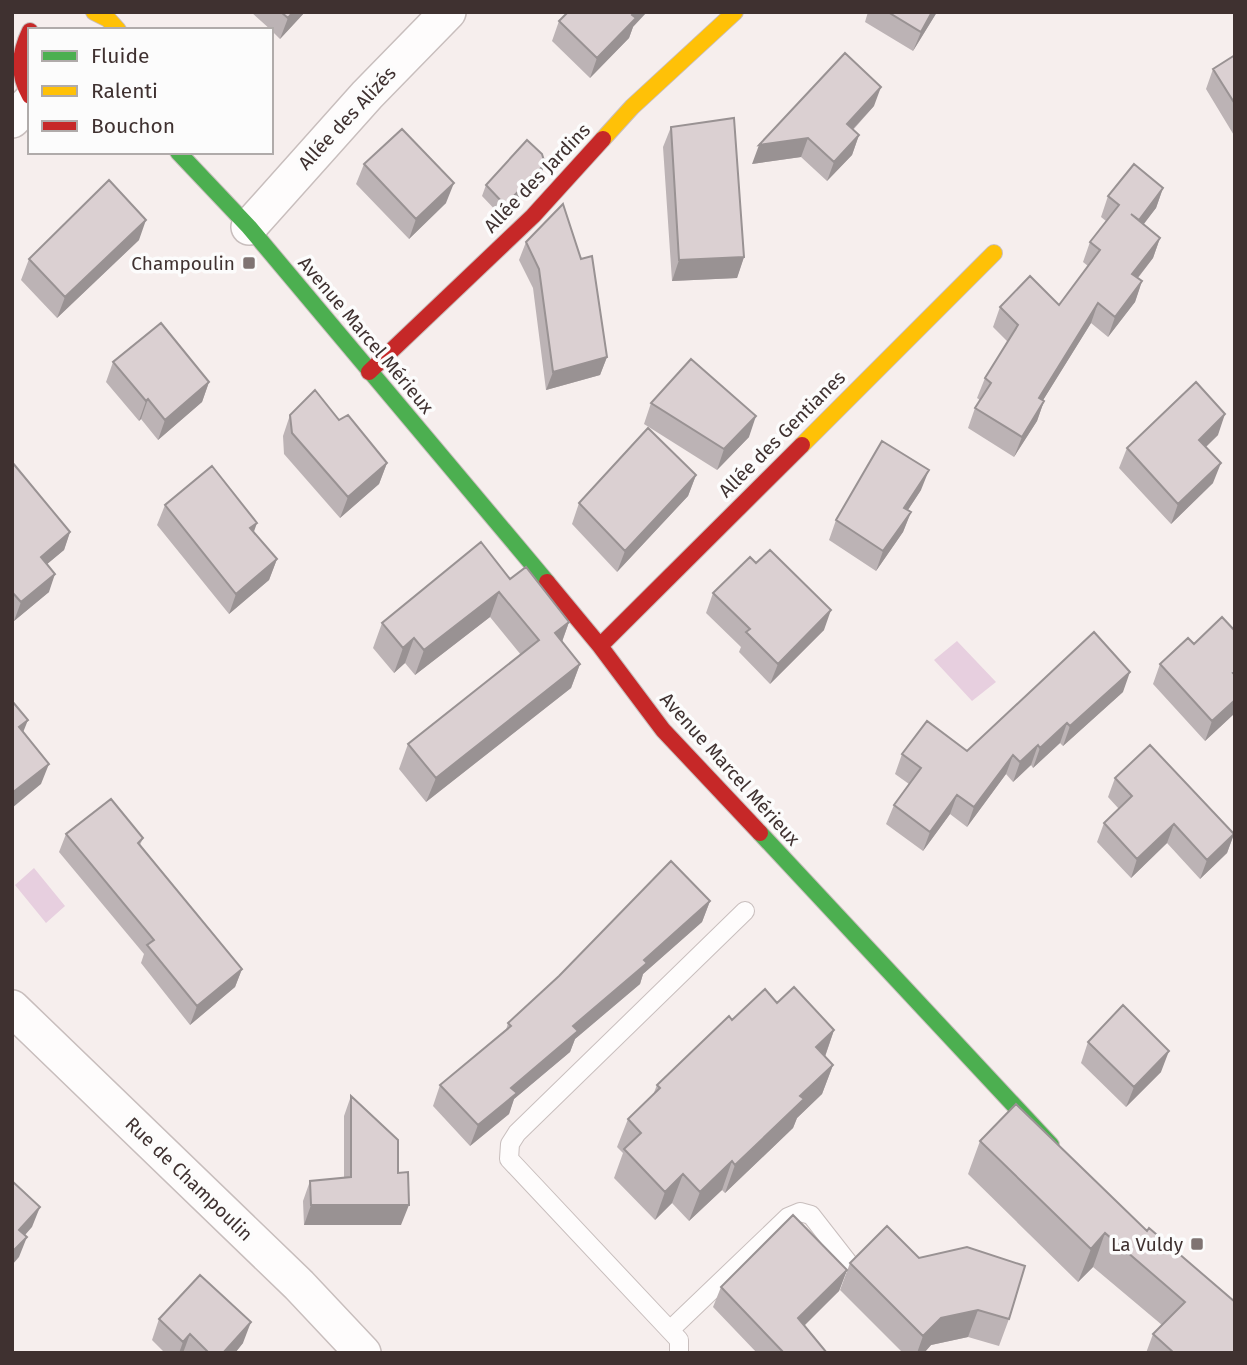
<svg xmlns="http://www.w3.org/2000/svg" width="1247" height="1365" viewBox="0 0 1247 1365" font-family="'Fira Sans',sans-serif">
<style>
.water{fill:#e7cfdf}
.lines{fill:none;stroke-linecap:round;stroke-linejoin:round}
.lane-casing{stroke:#c8bebd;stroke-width:20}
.street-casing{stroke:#c8bebd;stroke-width:38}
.fast-casing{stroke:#c8bebd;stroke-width:18}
.slow-casing{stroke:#c8bebd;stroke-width:18}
.jam-casing{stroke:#c8bebd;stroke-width:18}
.lane{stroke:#fefcfc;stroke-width:18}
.street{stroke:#fefcfc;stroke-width:35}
.fast{stroke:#4caf50;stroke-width:16}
.slow{stroke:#ffc107;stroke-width:16}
.jam{stroke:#c62828;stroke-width:16}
.wall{fill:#bcb3b5}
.shaded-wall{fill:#999293}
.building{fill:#dbd0d2;stroke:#999293;stroke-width:2}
.poi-dot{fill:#7f7372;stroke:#fcfcfc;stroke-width:2.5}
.labels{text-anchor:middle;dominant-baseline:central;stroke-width:7;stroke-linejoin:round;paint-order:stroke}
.street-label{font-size:19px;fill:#3f3130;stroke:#fcfcfc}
.poi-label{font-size:19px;fill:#3f3130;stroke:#fcfcfc;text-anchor:end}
</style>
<rect width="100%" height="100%" fill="#f6eeed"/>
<!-- water -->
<path class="water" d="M957 641 996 682 972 701 934 660Z
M34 868 65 906 46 923 15 885Z"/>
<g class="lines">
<!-- lane casing -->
<g class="lane-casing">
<path id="lane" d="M670 1330 788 1217 800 1212 811 1215 850 1265
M679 1353V1340L509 1159 510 1144 517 1133 745 911"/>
</g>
<!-- street casing -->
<g class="street-casing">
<path id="street" d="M12 120 30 102
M249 227 367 95 448 12
M12 1008 299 1285 363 1353"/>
</g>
<!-- fast casing -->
<g class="fast-casing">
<path id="fast" d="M178 152 249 227 547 582
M760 833 1051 1145"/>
</g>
<!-- slow casing -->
<g class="slow-casing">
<path id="slow" d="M94 12 108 19 118 30
M603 139 632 107 735 12
M802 445 994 253"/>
</g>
<!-- jam casing -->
<g class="jam-casing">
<path id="jam" d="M30 31C19 54 17 73 30 96
M369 372 533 216 603 139
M547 582 600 646 663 730 760 833
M600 646 802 445"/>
</g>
<!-- lane -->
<use href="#lane" class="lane"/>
<!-- street -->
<use href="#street" class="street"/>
<!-- fast -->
<use href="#fast" class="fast"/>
<!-- slow -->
<use href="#slow" class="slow"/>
<!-- jam -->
<use href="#jam" class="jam"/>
</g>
<!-- wall -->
<path class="wall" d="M251 12H305L280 39 271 30Z
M868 12H937L913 51 865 22Z
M559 21 633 27 629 38 590 78 552 41Z
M1235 55V137L1206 89 1213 69Z
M874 106 853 130 859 135 852 155 827 181 801 157 752 164Z
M671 127 744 257 737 278 672 281 663 147Z
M364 164 446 203 409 239 356 184Z
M541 174 501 216 482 196 486 185Z
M1163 188 1156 208 1143 224 1160 238 1153 258 1138 278 1142 281 1135 302 1108 337 1091 323 1043 400 1044 401 1037 421 1014 457 968 428 975 408 980 400 977 398 985 378 1008 342 993 327 1000 307 1059 305 1088 266 1083 262 1090 242 1106 221 1101 217 1108 196Z
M139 240 57 318 21 280 29 259Z
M526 242 607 357 600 375 546 390 533 288 519 260Z
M113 362 209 382 202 402 158 440 141 419 139 421 106 382Z
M651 403 749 437 717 470 644 424Z
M290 415 339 420 387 463 379 484 340 518 284 454 283 436Z
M1218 435 1206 447 1213 483 1171 524 1119 468 1127 448Z
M12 462 70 532 64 550 47 564 49 592 14 621 12 618Z
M696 475 688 496 617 572 572 524 579 503Z
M921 490 908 510 911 512 903 532 876 571 829 540 836 520Z
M165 505 254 532 277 559 269 580 229 614 157 525Z
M510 579 569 622 562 642 580 664 571 688 426 802 399 769 408 744 521 655 490 617 415 675 405 663 394 673 373 648 382 623Z
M713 593 824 630 770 684 739 652 741 647 706 613Z
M1194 644 1235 713 1205 741 1153 684 1160 664Z
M1123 692 1063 746 1060 743 1033 768 1031 765 1013 782 1006 774 967 827 950 814 923 851 886 824 894 805 909 784 895 774 902 754 967 751Z
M1115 778 1234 834 1227 853 1200 879 1167 843 1131 878 1097 842 1104 823 1119 809 1108 797Z
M66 834 143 838 140 845 242 969 235 987 190 1025 141 963 144 954 59 852Z
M710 901 702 922 643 974 640 984 575 1039 570 1052 514 1099 509 1114 470 1146 433 1106 440 1085 506 1030 508 1023Z
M777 1003 834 1030 825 1057 833 1065 822 1094 797 1118 793 1128 725 1193 722 1190 689 1221 672 1203 655 1220 614 1178 623 1153 617 1147 628 1119 653 1095 657 1085 732 1020Z
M1088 1042 1161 1072 1126 1107 1081 1063Z
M351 1096 398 1173 401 1225H304L303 1201 310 1181 344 1178V1116Z
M980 1141 1147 1231 1235 1353H1146L1153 1334 1162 1325 1093 1267 1078 1282 968 1174Z
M919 1258 1009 1319 999 1346 968 1337 931 1345 924 1353H903L840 1290 850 1263Z
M847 1270 839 1291 804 1325 827 1353H757L713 1307 721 1287Z
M159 1319 243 1343 235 1353H165L152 1340Z"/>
<!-- shaded-wall -->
<path class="shaded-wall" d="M293 12H305L280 39 288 18Z
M635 12H647L633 27 629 38 590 78 597 58Z
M932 12H937L913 51 921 32Z
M881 87 874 106 840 143 847 124Z
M859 135 852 155 827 181 834 162Z
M808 138 801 157 752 164 759 145Z
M545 164 541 174 501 216 505 205Z
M454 183 446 203 409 239 416 219Z
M1163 188 1156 208 1131 241 1139 220Z
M146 220 139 240 57 318 65 297Z
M1160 238 1153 258 1125 294 1132 274Z
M744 257 737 278 672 281 679 260Z
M1142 281 1135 302 1108 337 1115 317Z
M1098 303 1091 323 1032 418 1039 398Z
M607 357 600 375 546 390 553 372Z
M209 382 202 402 158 440 165 420Z
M148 399 141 419 139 421 146 401Z
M1044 401 1037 421 1014 457 1022 437Z
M1225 414 1218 435 1192 460 1199 440Z
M756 416 749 437 717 470 724 449Z
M387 463 379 484 340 518 348 497Z
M1221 463 1213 483 1171 524 1178 504Z
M929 470 921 490 896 528 904 508Z
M696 475 688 496 617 572 625 551Z
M911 512 903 532 876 571 883 551Z
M257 523 250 543V528Z
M70 532 64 550 34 575 41 557Z
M277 559 269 580 229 614 236 594Z
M55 574 49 592 14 621 21 602Z
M499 592 490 617 415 675 424 650Z
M831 610 824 630 770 684 778 664Z
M569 622 560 647 555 633Z
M414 638 405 663 394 673 403 648Z
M580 664 571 688 426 802 436 778Z
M1130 672 1123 692 1063 746 1070 726Z
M1235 700V713L1205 741 1212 721Z
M28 720 20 740 19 727Z
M1067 723 1060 743 1033 768 1040 748Z
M1038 745 1031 765 1013 782 1020 762Z
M1013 755 1006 774 967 827 974 807Z
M49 764 41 784 12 808V793Z
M957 795 950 814 923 851 930 832Z
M1174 824 1167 843 1131 878 1137 859Z
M1234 834 1227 853 1200 879 1207 860Z
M710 901 702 922 643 974 640 984 575 1039 570 1052 514 1099 509 1114 470 1146 478 1125 511 1088 573 1026 644 960Z
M242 969 235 987 190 1025 197 1006Z
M834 1030 824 1059 816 1047Z
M1169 1051 1161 1072 1126 1107 1134 1087Z
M833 1065 822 1094 797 1118 793 1128 725 1193 735 1165 800 1096Z
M732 1161 722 1190 689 1221 700 1192Z
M683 1174 672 1203 655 1220 665 1192Z
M311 1205H409L401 1225H304Z
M40 1207 32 1227 12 1250 19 1230Z
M1105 1233 1093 1267 1078 1282 1091 1249Z
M27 1237 19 1257 12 1265V1252Z
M847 1270 839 1291 791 1339 798 1318Z
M978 1310 968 1337 931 1345 924 1353H917L923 1336 941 1318Z
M251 1322 243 1343 235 1353H223Z
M190 1334 183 1353H179L183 1342Z"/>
<!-- building -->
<path class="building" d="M281 12H293L288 18Z
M568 12H635L632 15 636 18 597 58 559 21Z
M888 12H932L921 32Z
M845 53 881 87 847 124 859 135 834 162 808 138 759 145Z
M1235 55V104L1213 69Z
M734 118 744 257 679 260 671 127Z
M402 129 454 183 416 219 364 164Z
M527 140 542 154 545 164 505 205 486 185Z
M1134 164 1163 188 1139 220 1131 214 1160 238 1132 274 1142 281 1115 317 1098 303 1039 398 1044 401 1022 437 975 408 991 383 985 378 1018 325 1000 307 1030 276 1059 305 1100 250 1090 242 1119 205 1108 196Z
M109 180 146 220 65 297 29 259Z
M563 204 581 259 592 256 607 357 553 372 539 269 526 242Z
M161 323 209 382 165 420 148 399 146 401 113 362Z
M691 359 756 416 724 449 651 403Z
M1196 382 1225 414 1199 440 1221 463 1178 504 1127 448Z
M315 390 339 420 348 415 387 463 348 497 292 433 290 415Z
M648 428 696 475 625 551 579 503Z
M882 441 929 470 904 508 911 512 883 551 836 520Z
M12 462 70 532 41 557 55 574 21 602 12 592Z
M212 466 257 523 250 528 277 559 236 594 165 505Z
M481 542 510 579 526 567 569 622 555 633 580 664 436 778 408 744 539 640 499 592 424 650 414 638 403 648 382 623Z
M770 550 831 610 778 664 746 632 750 629 713 593 750 557 756 563Z
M1222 617 1235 631V672L1233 673 1235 675V700L1212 721 1160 664 1188 638 1194 644Z
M1094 632 1130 672 1070 726 1067 723 1040 748 1038 745 1020 762 1013 755 974 807 957 795 930 832 894 805 921 768 902 754 927 721 967 751Z
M12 701 28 720 19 727 49 764 12 793Z
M1150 745 1234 834 1207 860 1174 824 1137 859 1104 823 1132 796 1115 778Z
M111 799 143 838 138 843 242 969 197 1006 147 945 154 940 66 834Z
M671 861 710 901 644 960 647 963 573 1026 578 1031 511 1088 517 1093 478 1125 440 1085 511 1026 508 1023 559 976Z
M794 987 834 1030 816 1047 833 1065 800 1096 804 1099 735 1165 732 1161 700 1192 683 1174 665 1192 624 1149 641 1133 628 1119 660 1088 657 1085 729 1016 732 1020 765 989 777 1003Z
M1123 1005 1169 1051 1134 1087 1088 1042Z
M351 1096 398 1140V1173L408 1172 409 1205H311L310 1181 351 1177Z
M1016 1104 1147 1231 1149 1228 1235 1302V1353H1174L1153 1334 1185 1302 1105 1233 1091 1249 980 1141Z
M12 1181 40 1207 19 1230 27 1237 12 1252Z
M793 1215 847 1270 798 1318 827 1353H784L721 1287Z
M887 1226 919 1258 967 1247 1025 1266 1009 1319 978 1310 941 1318 923 1336 850 1263Z
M200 1275 251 1322 223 1353H209L190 1334 183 1342 159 1319Z"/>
<!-- markers -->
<g class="poi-dot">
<rect x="242" y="256" width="14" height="14" rx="3.5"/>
<rect x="1190" y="1237" width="14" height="14" rx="3.5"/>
</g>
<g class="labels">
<!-- street labels -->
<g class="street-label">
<text transform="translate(347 118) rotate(-47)">Allée des Alizés</text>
<text transform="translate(537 178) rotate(-46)">Allée des Jardins</text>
<text transform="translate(366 335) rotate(50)">Avenue Marcel Mérieux</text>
<text transform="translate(782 434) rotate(-45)">Allée des Gentianes</text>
<text transform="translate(730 769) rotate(48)">Avenue Marcel Mérieux</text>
<text transform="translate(189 1179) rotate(44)">Rue de Champoulin</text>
</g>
<!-- poi labels -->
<g class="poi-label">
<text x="235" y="263">Champoulin</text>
<text x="1183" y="1244">La Vuldy</text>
</g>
</g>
<!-- border -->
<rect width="1247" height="1365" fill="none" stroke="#3f3130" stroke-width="28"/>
<!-- legend -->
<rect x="28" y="28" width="245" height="126" fill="#fcfcfc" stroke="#b0abaa" stroke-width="2"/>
<rect x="42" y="51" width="35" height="10" fill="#4caf50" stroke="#b0abaa" stroke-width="2"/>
<text x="91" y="63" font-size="21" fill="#3f3130">Fluide</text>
<rect x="42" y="86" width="35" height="10" fill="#ffc107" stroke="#b0abaa" stroke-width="2"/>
<text x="91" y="98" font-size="21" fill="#3f3130">Ralenti</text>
<rect x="42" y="121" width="35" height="10" fill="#c62828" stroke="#b0abaa" stroke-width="2"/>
<text x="91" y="133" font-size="21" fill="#3f3130">Bouchon</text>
</svg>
